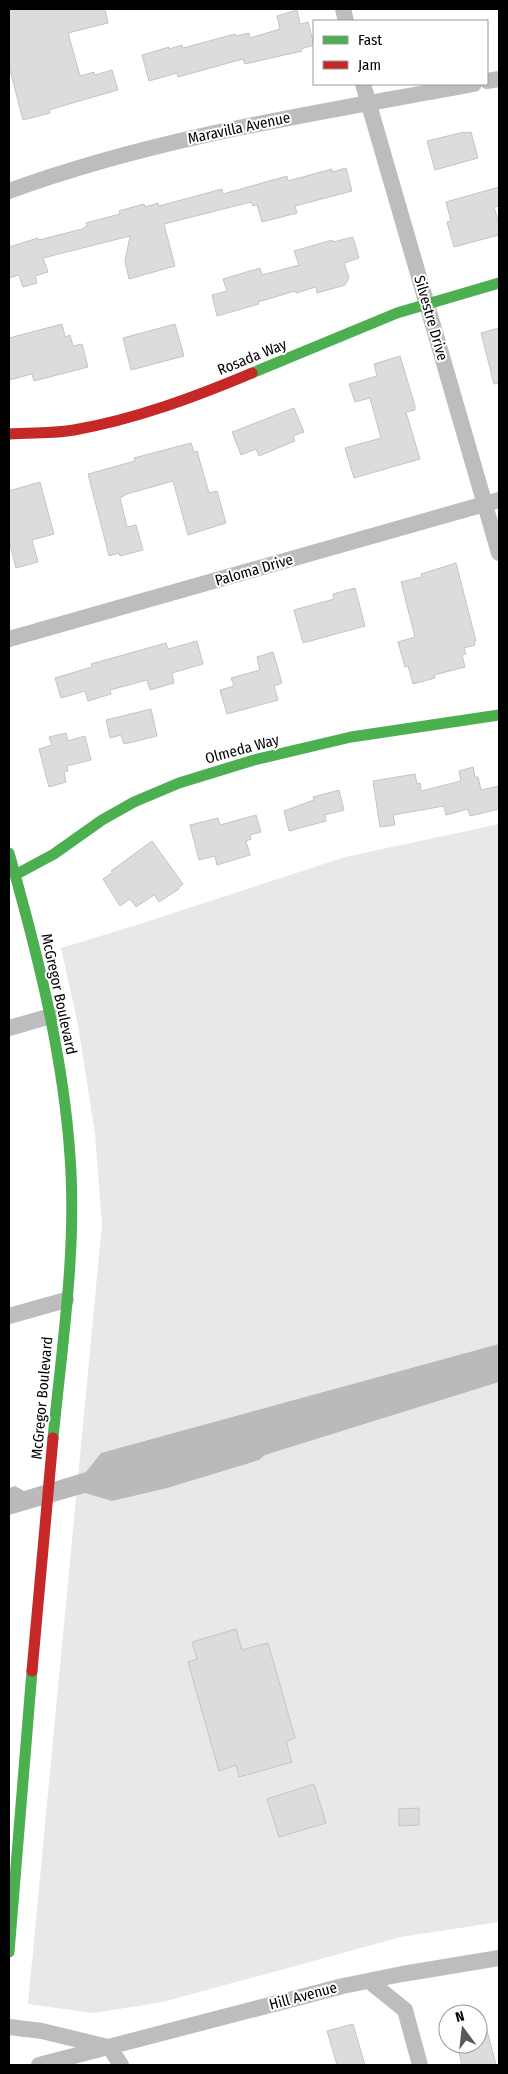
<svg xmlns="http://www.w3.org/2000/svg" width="508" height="2074" viewBox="0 0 508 2074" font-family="'Fira Sans Condensed',sans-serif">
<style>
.green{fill:#e8e8e8}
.water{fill:#bababa}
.building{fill:#dcdcdc;stroke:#c4c4c4}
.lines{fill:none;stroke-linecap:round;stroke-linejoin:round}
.street{stroke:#bdbdbd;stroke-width:16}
.fast{stroke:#4caf50;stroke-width:11}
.jam{stroke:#c62828;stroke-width:11}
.labels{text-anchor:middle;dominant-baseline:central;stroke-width:4;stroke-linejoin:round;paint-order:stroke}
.street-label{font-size:15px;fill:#000;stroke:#fff}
</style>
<rect width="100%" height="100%" fill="#fff"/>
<!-- green -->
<path class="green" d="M499 824V1922L401 1937 163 2002 93 2013 28 2004 102 1224 95 1134 78 1025 61 948 140 924 345 857Z"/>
<!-- water -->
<path class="water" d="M499 1344V1382L265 1455 259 1460 167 1488 112 1501 85 1493 9 1515V1488L15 1486 24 1491 86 1472 101 1453Z"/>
<!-- building -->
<path class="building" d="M9 9H105L108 23 68 33 80 76 94 72 95 75 112 70 118 90 62 106 49 110 50 113 23 120 9 66Z
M297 10 300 24 308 22 314 45 301 49 302 51 245 64 243 59 178 77 177 73 149 81 142 55 169 47V49L182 45 183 48 235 34 236 36 249 33 250 38 280 29 277 16Z
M464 132V133L471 132 478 158 435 170 427 141Z
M346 168 352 191 295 206 297 213 262 222 257 205 253 206 251 202 164 224 175 266 129 279 125 261 130 236 43 258 48 272 35 276 37 283 23 287 19 275 9 278V247L38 238 39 240 82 229 87 226 86 223 120 214 119 211 144 204 145 207 158 203 159 206 222 189 223 194 287 176 288 181 332 169V172Z
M499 187V206L494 207 499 224V235L454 247 447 222 451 221 446 202Z
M353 237 359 258 344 263 349 278 345 285 317 293 316 287 296 293 295 291 258 302 259 304 217 316 212 295 227 291 223 279 260 268 262 275 299 265 294 251 332 240 333 242Z
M62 324 65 337 70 335 73 346 82 344 88 367 34 381 32 374 9 380V338Z
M175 324 184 356 131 370 123 338Z
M499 328V383L494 384 481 333Z
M400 356 415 406V410L406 412 420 459 354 478 345 448 381 438 370 398 355 402 349 384 377 376 374 364Z
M294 408 304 432 293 436 295 441 259 456 256 449 241 455 232 432Z
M191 443 194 452 197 451 209 493 217 491 226 523 188 535 173 481 127 494 120 498 127 527 136 525 143 550 120 556 119 553 109 556 88 474 135 461 134 458Z
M40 482 54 534 32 540 38 562 16 568 9 541V491Z
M456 563 476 641H474L475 645 464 648 466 654 462 655 465 667 434 675 435 678 413 684 408 666 405 667 398 642 415 637 401 582 422 577 421 574Z
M355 588 365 626 303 643 294 610 334 599 333 594Z
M197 641 203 664 172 673 174 683 150 690 147 680 110 690 111 694 88 701 85 691 61 698 55 678 92 667 91 664 166 643 168 649Z
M273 652 282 683 274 686 278 700 227 714 220 690 234 686 231 678 260 670 257 657Z
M151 709 157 736 124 744 121 735 110 738 106 720Z
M66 733 68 741 85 736 91 760 67 766 68 771 64 772 66 782 49 787 39 749 52 745 49 737Z
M473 767 475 777H478L481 790 499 786V809L470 816 468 809 446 815 444 806 393 815 395 825 380 827 373 781 415 774 417 784 420 783 421 791 461 781 459 771Z
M339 790 344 810 325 815 326 821 289 831 284 811 314 800 313 797Z
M256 815 261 832 250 835 251 839 246 841 250 855 217 865 215 856 199 860 190 825 218 818 220 825Z
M152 841 183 884 178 888 179 889 159 902 154 895 136 907 130 899 120 906 103 879 113 872 111 871Z
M236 1629 242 1650 268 1643 295 1738 286 1741 292 1762 239 1777 236 1765 219 1771 188 1662 197 1659 192 1642Z
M314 1784 326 1823 279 1837 267 1799Z
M419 1808V1825L399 1826V1809Z
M478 2015H483L496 2065H462L457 2044H478Z
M353 2024 365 2065H337L327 2031Z"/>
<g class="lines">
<!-- street -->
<path class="street" d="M343 9 346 21
M487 81 499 79
M363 84 499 553
M9 191C159 136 318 113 474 84
M9 639 499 500
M9 1028 51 1016
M9 1316 66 1300
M369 1981 405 2010 420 2065
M9 2027 42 2031 108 2047
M110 2048 121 2065
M39 2065 343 1986 402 1974 499 1958"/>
<!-- fast -->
<path class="fast" d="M252 373 397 313 499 283
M9 853C37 952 63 1053 70 1156 77 1250 62 1345 53 1438
M15 875 54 854 102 820 134 802 179 783 254 760 351 737 499 715
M9 1952 32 1671"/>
<!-- jam -->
<path class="jam" d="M9 434C31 432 53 434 74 430 136 419 195 397 252 373
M32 1671 53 1438"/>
</g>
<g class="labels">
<!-- street labels -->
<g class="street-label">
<text transform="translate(239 128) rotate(-12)">Maravilla Avenue</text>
<text transform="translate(431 318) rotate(74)">Silvestre Drive</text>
<text transform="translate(252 357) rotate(-22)">Rosada Way</text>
<text transform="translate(254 570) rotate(-16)">Paloma Drive</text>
<text transform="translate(242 749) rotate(-15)">Olmeda Way</text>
<text transform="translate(59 994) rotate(78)">McGregor Boulevard</text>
<text transform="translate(42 1398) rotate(-85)">McGregor Boulevard</text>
<text transform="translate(303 1996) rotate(-15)">Hill Avenue</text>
</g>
</g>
<!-- border -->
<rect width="508" height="2074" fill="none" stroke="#000000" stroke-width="20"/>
<!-- legend -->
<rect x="313" y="20" width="175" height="65" fill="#ffffff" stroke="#999999"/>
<rect x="323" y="36" width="25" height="8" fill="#4caf50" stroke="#999999"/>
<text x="358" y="45" font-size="15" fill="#000000">Fast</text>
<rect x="323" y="61" width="25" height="8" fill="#c62828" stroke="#999999"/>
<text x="358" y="70" font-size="15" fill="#000000">Jam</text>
<!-- north arrow -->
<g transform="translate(463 2029) rotate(345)"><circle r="24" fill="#ffffff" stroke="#999999"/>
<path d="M0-4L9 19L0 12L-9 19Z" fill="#595959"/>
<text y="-8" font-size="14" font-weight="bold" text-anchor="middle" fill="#000000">N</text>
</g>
</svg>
